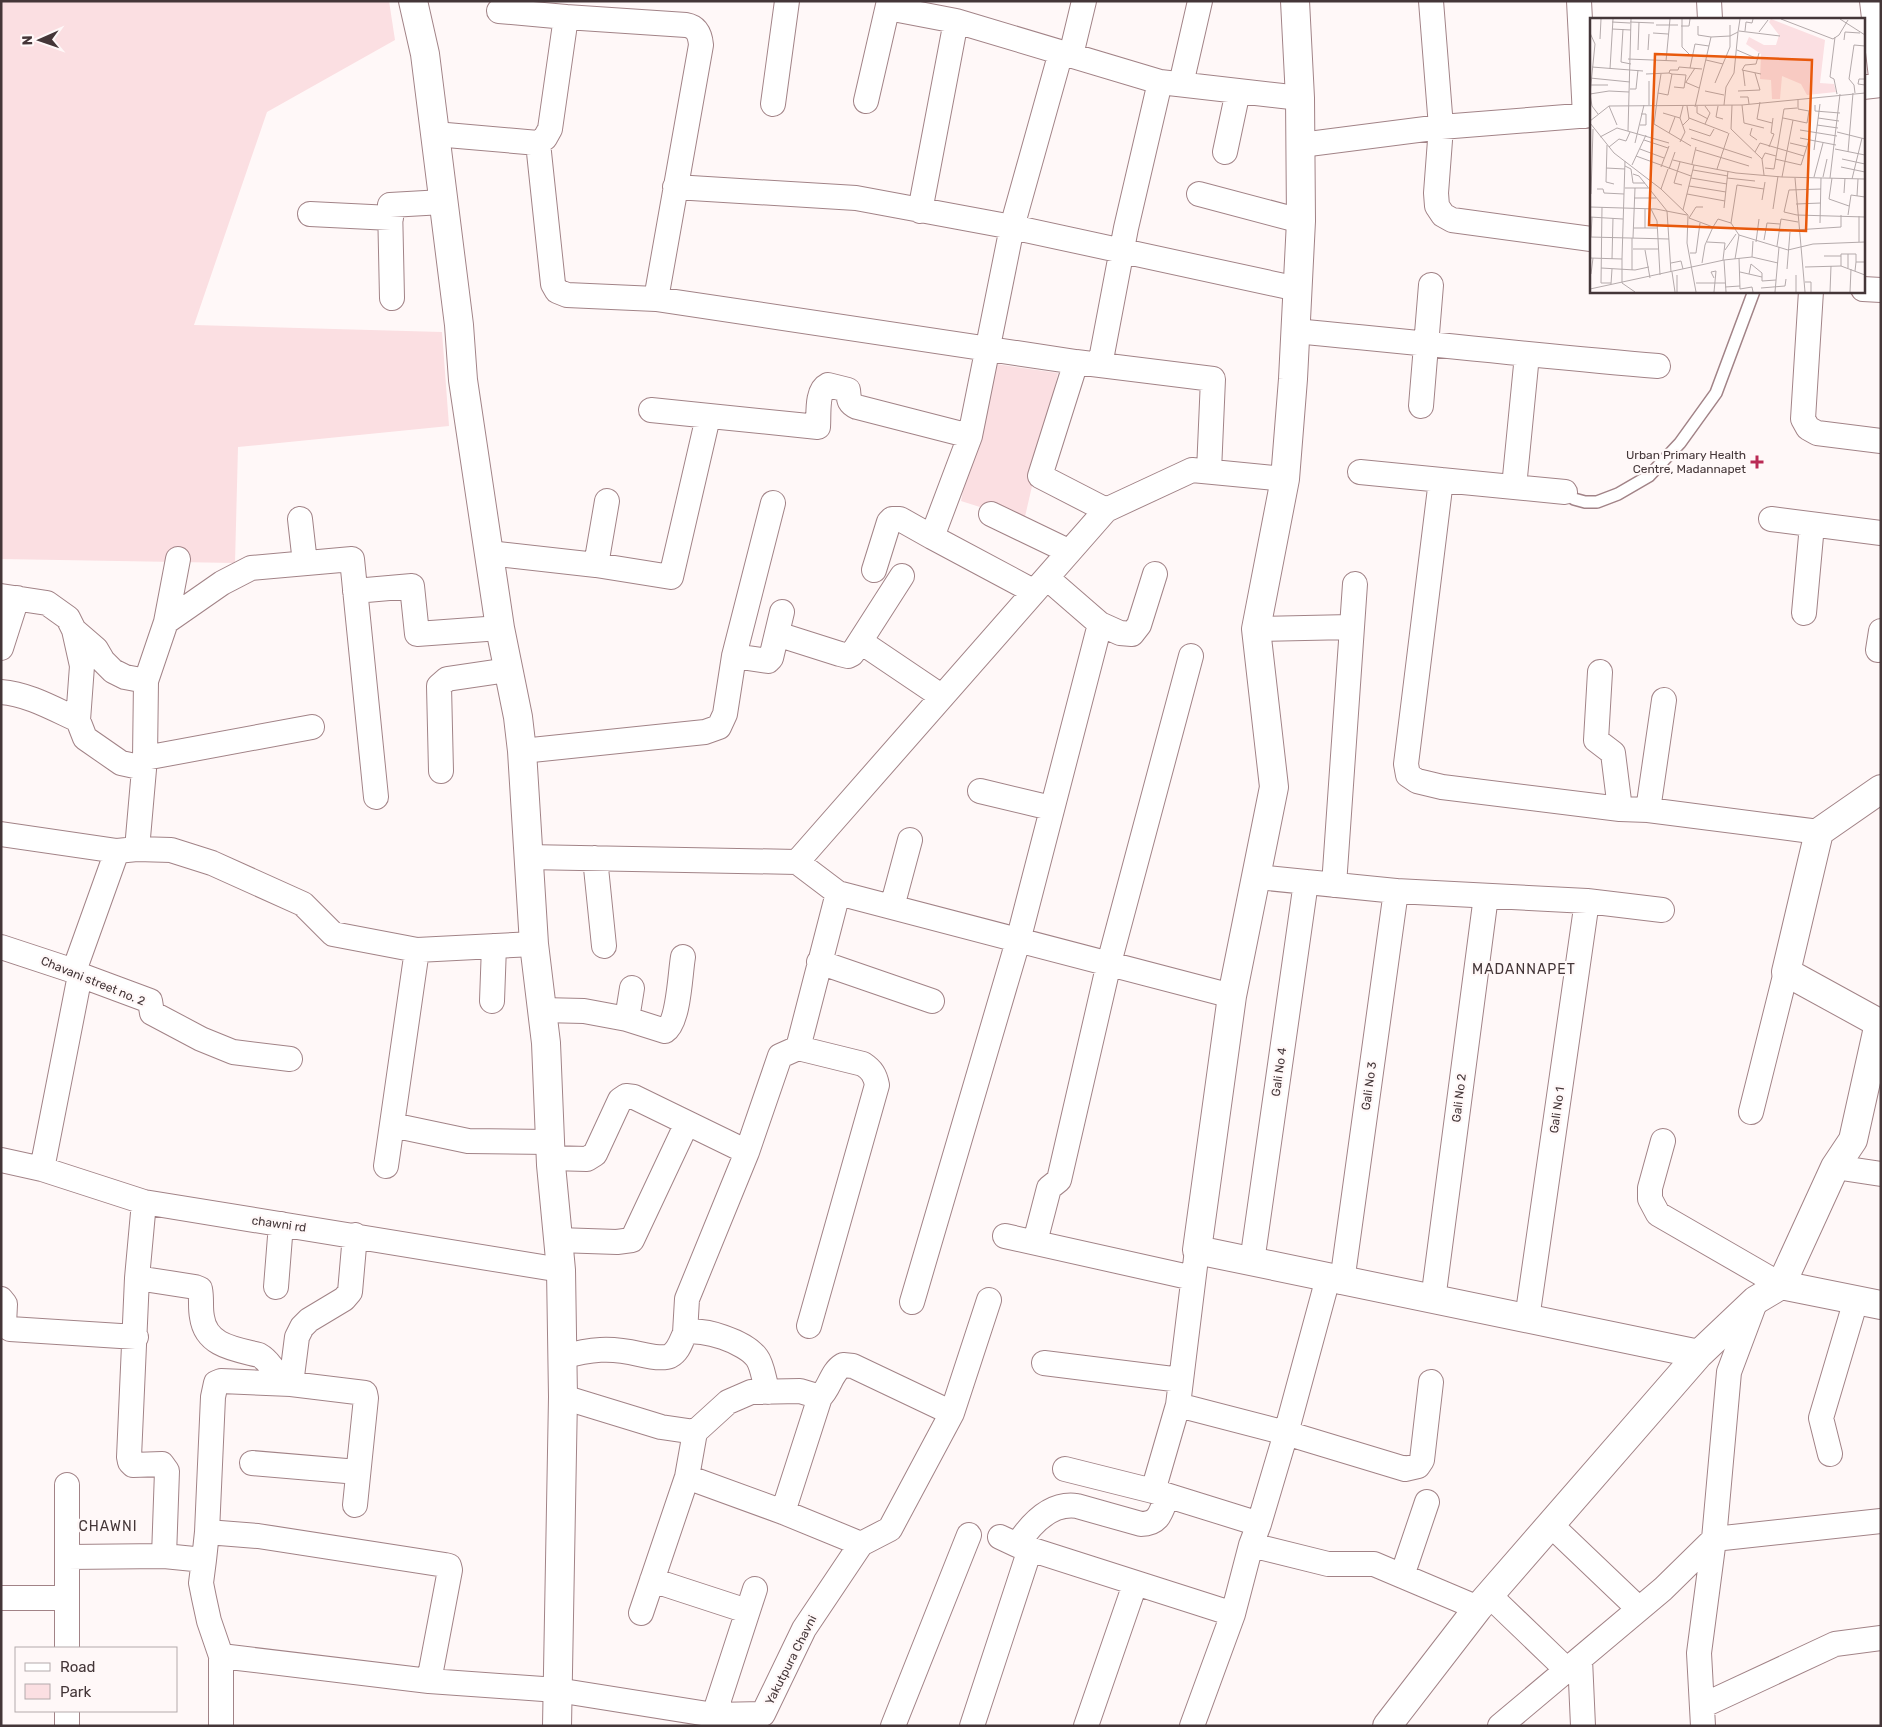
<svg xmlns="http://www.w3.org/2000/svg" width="1882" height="1727" viewBox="0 0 1882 1727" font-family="Rubik,sans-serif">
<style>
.green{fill:#fbdfe2}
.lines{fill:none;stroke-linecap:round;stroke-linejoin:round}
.lane-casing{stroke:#a28387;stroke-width:14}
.street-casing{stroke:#a28387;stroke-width:26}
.secondary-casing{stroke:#a28387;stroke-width:30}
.lane{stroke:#fff;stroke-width:11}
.street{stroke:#fff;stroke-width:24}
.secondary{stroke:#fff;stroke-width:28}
.poi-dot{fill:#b92a54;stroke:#fff8f8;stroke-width:2}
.labels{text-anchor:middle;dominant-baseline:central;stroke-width:4.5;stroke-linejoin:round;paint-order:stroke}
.poi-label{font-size:12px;fill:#443638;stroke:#fff8f8;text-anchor:end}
.street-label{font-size:12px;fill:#443638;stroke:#fff8f8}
.neighbourhood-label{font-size:14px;letter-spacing:1px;fill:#443638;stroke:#fff8f8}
.inset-road{fill:none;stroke:#b4aaab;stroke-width:1}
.view{fill:#e8590c;fill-opacity:0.15;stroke:#e8590c;stroke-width:2.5}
.inset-edge{fill:none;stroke:#443638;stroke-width:2.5}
</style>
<rect width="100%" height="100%" fill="#fff8f8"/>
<!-- green -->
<path class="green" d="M1 1H389L395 40 267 112 194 325 442 332 449 426 238 447 235 563 1 559Z
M989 363 1058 373 1024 521 961 501Z"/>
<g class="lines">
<!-- lane casing -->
<g class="lane-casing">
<path id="lane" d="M1565 492 1574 499 1585 502H1597L1618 494 1649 476 1680 443 1716 393 1754 291"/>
</g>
<!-- street casing -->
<g class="street-casing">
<path id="street" d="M1431 1 1441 127 1436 193 1437 206 1443 215 1452 220 1591 239
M1579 1 1585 116
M1709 1 1710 19
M1872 1 1881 77
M888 8 956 21 1160 82 1126 228 1100 365
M499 11 566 17
M1071 55 1084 1
M1160 82 1300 98
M1181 84 1200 1
M1863 87 1881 85
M866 101 889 1
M773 104 787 1
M435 134 538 143 545 138 550 129 566 17 686 25C697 27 700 34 701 45L656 299
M538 143 553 284 557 291 567 295 656 299 1076 362 1213 379 1209 471
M1301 145 1441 127 1591 115
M1225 152 1238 91
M675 187 856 198 1012 227 1298 289
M1199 194 1301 221
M920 211 956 21
M310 214 391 218
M1863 289 1881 290
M1811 291 1803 419 1808 428 1817 433 1881 441
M392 298 390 205 443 202
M1294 331C1416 342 1537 356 1658 366
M1076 362 1040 476 1106 510
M1421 406 1431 285
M651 410 818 427C819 414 816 391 828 385L848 390C849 399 848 403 857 407L970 436
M1360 472 1565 492
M1441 480 1406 764 1408 775 1417 781 1442 787 1620 809 1648 810 1819 832
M1514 487 1527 355
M991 514 1068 551
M300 519 305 563
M1771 519 1881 533
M489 553 596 565 671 577 708 417
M596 565 607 501
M874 570 889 522 892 519H900L932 537
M1047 578 1100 624 1120 633 1132 634 1139 625 1155 574
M355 591 412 586 417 634 500 628
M1033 591 932 537 970 436 1012 227 1061 52
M1 596 47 603 68 618 74 630 82 666 78 720 85 738 121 763 144 768
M1804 613 1812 525
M166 622 222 583 251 568 352 559 376 797
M1256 629 1351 627
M74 630 96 649 103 661 113 671 125 677 146 681
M777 634 840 654 848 656 852 654 902 576
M861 642 941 696
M1 648 17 598
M1878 650 1881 631
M734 656 768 661 771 658 782 612
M1600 672 1596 740 1613 753 1620 809
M1 692C28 694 54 709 78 720
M522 751 705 732 719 727 725 714 734 656 773 503
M145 758 312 727
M441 771 439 686 447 679 508 670
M980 791 1051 808
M1648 810 1664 700
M1 834 117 851 137 849 171 850 212 863 303 904 333 934 417 950 534 944
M137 849 145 758 146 681 166 622 178 559
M527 857 797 862 1106 510 1192 470 1285 479
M595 858 604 946
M797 862 838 893 1232 996
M1257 877 1396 891 1587 901 1662 910
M1334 885 1355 584
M892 907 910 840
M1 947 74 971 80 975 150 1001 152 1013 201 1039 233 1052 290 1059
M819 962 932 1001
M74 971 117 851
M492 1001 494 946
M542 1010 584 1011 627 1019 665 1031C679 1022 680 974 683 957
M627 1019 632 988
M798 1048 863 1064C872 1070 875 1075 877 1085L809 1326
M1751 1112 1786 972
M392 1125 468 1141 550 1142
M1663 1141 1650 1188V1199L1658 1214 1781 1285
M551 1158 587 1159 595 1154 620 1100 626 1096 634 1097 747 1152
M1 1160 42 1169 144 1202 561 1270
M386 1166 417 950
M1835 1167 1881 1174
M42 1169 80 975
M144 1202 137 1278 129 1457 130 1462 133 1465 162 1464 167 1471 164 1556 204 1560 201 1583 204 1598 209 1621 221 1656V1726
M1005 1236 1193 1278
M558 1240 617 1242 632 1240 687 1123
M1035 1242 1049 1188 1059 1180 1109 963 1191 656
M1252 1262 1306 882
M137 1278 195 1287 200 1289C202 1299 200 1307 202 1317 206 1346 235 1349 259 1355 275 1364 268 1374 292 1377
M1342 1282 1396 891
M276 1287 281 1224
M1 1299 5 1304 4 1325 10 1329 136 1337
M1433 1300 1486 896
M912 1302 1018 941 1100 624
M1527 1319 1587 901
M685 1333 687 1299 747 1152 780 1056 798 1048 838 893
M562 1357C591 1349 610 1347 639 1354 647 1356 663 1359 670 1356 679 1351 681 1341 685 1333 702 1327 746 1342 757 1358 763 1366 764 1382 768 1392
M1044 1363 1181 1380
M291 1384 365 1393 366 1398 355 1505
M563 1397 661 1427 695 1432 687 1477 641 1613
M1178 1405 1286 1433 1405 1469 1418 1466 1422 1460 1431 1382
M695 1432 728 1402 751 1392 800 1391 820 1397C830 1388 831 1372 843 1365L853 1366 952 1413
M1830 1454 1821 1418 1856 1300
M252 1463 358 1472
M1065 1469 1153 1491 1259 1524
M687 1477 783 1512 861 1544
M1153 1491 1178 1405 1197 1250
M783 1512 820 1397
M1551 1525 1639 1609
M207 1532 213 1397 216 1383 221 1381 291 1384 297 1337 302 1327 309 1320 344 1299 350 1292 355 1235
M1000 1537 1017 1545 1233 1614
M1017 1545C1030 1525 1050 1502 1077 1506L1141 1524C1160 1524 1161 1511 1167 1496
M1251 1545 1328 1564H1374L1478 1608
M68 1557 164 1556
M204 1560 207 1532 258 1536 445 1565 449 1566 450 1570 429 1681 557 1690 714 1715 763 1714 804 1629 861 1544 890 1529 952 1413 989 1300
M1402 1576 1427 1502
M652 1580 747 1611
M1489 1595 1567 1670
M1 1598H67
M67 1648V1485
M221 1656 429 1681
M1580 1659 1583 1726
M1702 1706 1835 1644 1881 1638
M714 1715 755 1589
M67 1726V1711
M893 1726 969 1535
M972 1726 1030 1549
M1086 1726 1135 1584
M1192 1726 1233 1614 1251 1545 1259 1524 1286 1433 1328 1278
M1500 1726 1663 1589 1714 1539 1881 1521
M1703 1726 1699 1653 1714 1539 1729 1372 1756 1300"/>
</g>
<!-- secondary casing -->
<g class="secondary-casing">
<path id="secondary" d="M413 1 425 54 459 325 463 380 500 628 518 717 522 751 534 944 546 1043 551 1165 561 1270 563 1397 557 1726
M1295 1 1300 98 1301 221 1293 379 1285 479 1256 629 1274 787 1232 996 1197 1250 1699 1354
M1781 1285 1835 1167 1853 1140 1879 1023 1786 972 1819 832 1881 789
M1387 1726 1478 1608 1699 1354 1756 1300 1781 1285 1881 1305"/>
</g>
<!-- lane -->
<use href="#lane" class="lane"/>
<!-- street -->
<use href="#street" class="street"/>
<!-- secondary -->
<use href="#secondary" class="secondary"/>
</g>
<!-- markers -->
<path class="poi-dot" d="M1754.5 454.5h5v5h5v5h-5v5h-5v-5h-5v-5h5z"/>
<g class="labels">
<!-- poi labels -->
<g class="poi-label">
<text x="1746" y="455">Urban Primary Health<tspan x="1746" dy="14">Centre, Madannapet</tspan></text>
</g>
<!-- street labels -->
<g class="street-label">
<text transform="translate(93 981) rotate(22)">Chavani street no. 2</text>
<text transform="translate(1279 1072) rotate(-82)">Gali No 4</text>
<text transform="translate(1369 1086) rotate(-82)">Gali No 3</text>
<text transform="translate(1459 1098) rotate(-83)">Gali No 2</text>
<text transform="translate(1557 1110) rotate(-82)">Gali No 1</text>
<text transform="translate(279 1224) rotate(8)">chawni rd</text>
<text transform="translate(791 1660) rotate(-63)">Yakutpura Chavni</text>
</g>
<!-- neighbourhood labels -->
<g class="neighbourhood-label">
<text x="1524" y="969">MADANNAPET</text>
<text x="108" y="1526">CHAWNI</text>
</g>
</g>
<!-- overview -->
<g transform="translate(1590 18)">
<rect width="275" height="275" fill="#fff8f8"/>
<path d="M181 1 235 22 230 65 244 66 246 74 217 77 211 66 192 58 190 81H182L181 62 170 61 171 36 156 26 159 19 174 27H186L189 17 179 4Z" fill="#fbdfe2"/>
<path class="inset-road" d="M92 1V29L101 38M191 1 243 21 249 17 258 2M250 1 275 17M22 4 40 5M40 4 64 5M66 7H88M91 8H99L100 1M108 8V17L121 19M22 11 41 12M33 11 31 44 41 46M149 13 190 18M155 13 156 4 162 5 163 1M169 14 178 2M0 15 5 26 0 76 2 88 8 96M63 15 78 16M245 19 240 59 244 61 247 76M10 21 11 1M254 22 255 14 270 15M48 32 49 4M58 32 59 16M147 32 168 41M38 41 87 43M116 42 133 46M76 43 80 1M2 49 53 53M100 50 105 26 119 28M20 51 23 1M152 52 155 47 166 46 169 35M152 52 171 56M153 52 155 68M79 55 82 56 78 77 68 75 64 106 101 128M56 56 79 55 80 52H88L89 49 112 51M82 56 96 57 95 64 109 70M0 60 40 64M275 61H269L268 66 275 67M59 63V87M96 64 105 50M125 65 140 29V7M1 67H18M84 69 94 70 95 64M40 71H46L48 52M115 73 134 77M148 73 170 72 165 55M68 75 71 56M265 75 264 67 259 61 264 27 275 28M0 76 19 73 39 74M150 79H158L159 86M170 84 167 101 182 105M134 87 136 69 144 55 148 14M142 87 141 111 172 141 174 157M152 87 154 105 174 110M225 87V93L250 95M19 88 27 107M107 88V95L118 101M128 88 126 99 133 101M105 89 121 19 140 18 148 14 150 1M73 95 90 100 93 88M90 100 95 114 90 124M99 100 138 115M193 100 217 105 219 93 208 91V81M228 100 249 103M0 103 19 88 152 87 275 75M0 105 24 135 71 171 98 197 97 225 106 274M115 106 120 95 115 88M50 107H56V96H51M93 107 99 101 97 88M227 107 248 110M162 110 160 117 167 122M99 111 120 118 124 111M210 112 247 118M38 113 41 1M247 114 275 121M79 115 85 99M10 119 27 110 79 125M101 120 162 140M210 120 246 127M54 122 78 130M45 125 54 87M200 125 217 129M17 127 16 164 24 166M19 129 29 121 36 123 40 114M179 129 184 116 181 115 183 100M50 131 74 140M245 131 275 137M106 132 159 148M224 132 230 86M165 134 170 125 214 138M258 134 263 75M46 138 101 158M172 141 175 135 186 138M185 141 211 147 219 122M252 141 275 146M83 142 104 147M90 144 84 165 92 167M102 146 106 129M42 147 56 117M35 148 41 151 43 165H55M71 149 79 128M251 149 275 154M16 150 35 151M175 150 184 151 194 91 207 90M79 151 85 134M127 151 139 115M103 152 138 158M43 156 49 158 77 193 81 254M192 159 203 102M224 159 233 125M233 159 237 141M101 160 137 166M137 160 165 163M205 160 215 274M240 160 250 76M242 160 239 181 259 188M262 161 272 120M99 168 136 174M35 170H58M7 171H13L14 175 34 176M71 171 78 151M231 171 199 172 194 194 207 197 275 199M254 175 255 160M1 176 3 111M97 176 135 183M267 178 268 161M44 180H66M172 182 175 164M206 186 231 185M0 189 66 191 97 197M12 189 11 265H21M113 189H106L99 200 123 209 128 201 141 205 149 217 198 232 223 226 275 224M134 190 138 153M61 191 67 203 70 257M183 191 188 158M93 192 104 147 146 155 192 159 275 161M258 197 261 177 275 179M269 198V224M0 199 33 201M141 205 147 167 174 171M230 205 231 160M44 210H67M55 210V191M190 213 251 209V197M0 219 79 221M1 219 2 199M42 220V252M43 220 45 170M174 222 177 205 190 206M117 224 135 225 133 242M166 224 169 201M187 228 191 201 208 204M43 231H68M55 232 60 260M135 232 146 216M100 235H106L110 205M258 236H266V244M234 238H251M162 239 163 223M0 240 32 241 35 143M149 240 150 271 162 269 163 274M22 241 23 200M32 241V265L45 274M145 241 149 217M134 242 136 274M81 245 91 243 93 251M112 245 115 227 123 209M251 248V236H258V250M215 249 251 248 275 257M11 250 45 252 59 249M197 251 200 214M265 253 266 244H275M82 254 85 274M150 254 172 259M1 256 3 240M159 256 161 246 172 255V263L186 262M87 257V274M206 257V274M215 264H221V274M106 265H135M21 266 22 251M135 269 150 268M171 270 195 268 196 261M0 271 134 242 162 239 188 245M124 274 126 253 121 254 124 260M185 274 189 229M240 274 241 248M260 274 261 251"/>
<path class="view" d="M65 36 222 42 216 213 59 207Z"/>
<rect width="275" height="275" class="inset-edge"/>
</g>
<!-- border -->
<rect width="1882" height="1727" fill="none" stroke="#443638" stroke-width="5"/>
<!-- legend -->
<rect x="15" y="1647" width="162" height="65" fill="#fff8f8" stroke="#b4aaab"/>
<rect x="25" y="1663" width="25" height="8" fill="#ffffff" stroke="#b4aaab"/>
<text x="60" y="1672" font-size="15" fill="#443638">Road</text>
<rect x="25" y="1684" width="25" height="15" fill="#fbdfe2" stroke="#b4aaab"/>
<text x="60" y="1697" font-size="15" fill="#443638">Park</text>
<!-- north arrow -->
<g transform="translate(40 40) rotate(268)" stroke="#fff8f8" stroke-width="4" paint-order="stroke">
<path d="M0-4L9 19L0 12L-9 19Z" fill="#443638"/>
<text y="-8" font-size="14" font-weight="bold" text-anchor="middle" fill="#443638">N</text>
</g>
</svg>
